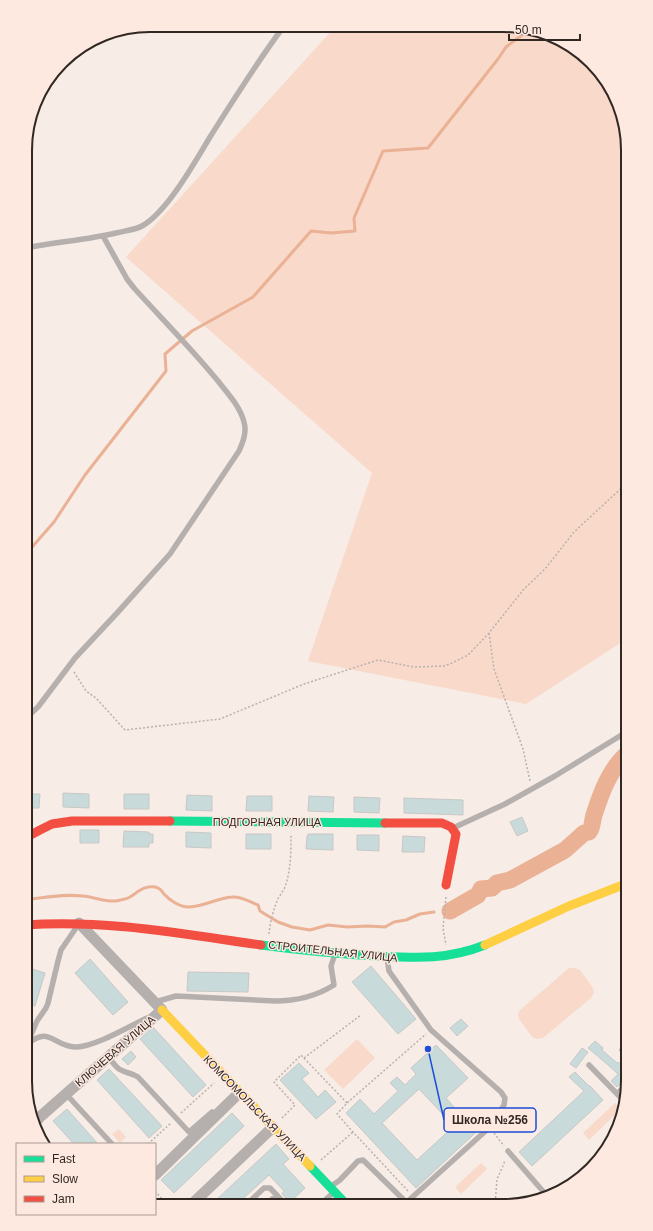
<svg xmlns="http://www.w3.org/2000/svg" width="653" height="1231" viewBox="0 0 653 1231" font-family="Arial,sans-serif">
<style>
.green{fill:#f9d9c9}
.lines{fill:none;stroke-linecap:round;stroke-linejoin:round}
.stream{stroke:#eab195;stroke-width:3}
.river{stroke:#eab195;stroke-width:17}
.building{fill:#c9dadb;stroke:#c8c8c6;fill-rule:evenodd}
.path{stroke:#b8b2af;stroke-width:1.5;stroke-dasharray:2 2;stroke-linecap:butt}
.lane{stroke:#b5b0ae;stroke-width:5.5}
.street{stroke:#b5b0ae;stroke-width:11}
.fast{stroke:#16e098;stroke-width:9}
.slow{stroke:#ffcf43;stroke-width:9}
.jam{stroke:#f24e42;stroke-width:9}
.labels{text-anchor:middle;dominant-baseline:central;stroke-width:3;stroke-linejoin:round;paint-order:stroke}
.street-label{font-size:11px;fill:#312823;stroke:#fde9e0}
.rim{fill:none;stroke:#312823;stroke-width:2}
.leader{fill:none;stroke:#1d4ed8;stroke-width:1.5}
.callout-dot{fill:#1d4ed8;stroke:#fde9e0;stroke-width:1.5}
.callout{fill:#fde9e0;stroke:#1d4ed8;stroke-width:1.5}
.callout-label{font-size:12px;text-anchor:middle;font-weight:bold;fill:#312823}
</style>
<rect width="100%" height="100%" fill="#f7ece6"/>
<!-- green -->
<path class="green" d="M336 26 527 27 585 56 621 110 628 150V638L526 704 308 661 372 473 126 257Z
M29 125 34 150 26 153V134Z
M569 968H575L580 970 593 988 594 993 591 998 543 1038 537 1039 532 1037 519 1019 518 1015 519 1011Z
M357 1039 375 1058 343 1089 324 1070Z
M615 1103 621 1109 589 1140 583 1133Z
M119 1129 126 1137 120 1143 112 1134Z
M481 1163 487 1169 461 1194 455 1187Z"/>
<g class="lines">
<!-- stream -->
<path class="stream" d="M26 554 54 522 85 475 166 371 165 354 192 331 253 297 311 231 331 233 355 231 354 218 383 151 428 148 498 59 506 47 530 29
M25 900C44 897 64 894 83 896 94 897 105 902 116 901 120 900 127 899 130 897 138 892 145 885 155 887 160 888 161 890 164 894 169 900 180 907 188 907 203 907 217 898 232 897 241 896 250 902 258 905L260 911 278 922 292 927 310 930 328 925 347 927 368 926 385 927 394 922 406 920 420 914 434 912"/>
<!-- river -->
<path class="river" d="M450 911 478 895 481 889 492 888 497 883 510 880 565 850 584 833 589 832C593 827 592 821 594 815 601 793 610 768 628 753"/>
</g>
<!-- building -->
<path class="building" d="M63 793 89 794V808L63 807Z
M25 794H40L39 808H25Z
M124 794H149V809H124Z
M187 795 212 796V811L186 810Z
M247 796H272V811H246Z
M309 796 334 797 333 812 308 811Z
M354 797 380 798 379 813 354 812Z
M404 798 463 800V815L404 813Z
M522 817 528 831 517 836 510 822Z
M80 830H99V843H80Z
M124 831 149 832V834H153V843H149V847H123Z
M186 832 211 833V848L186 847Z
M246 834H271V849H246Z
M308 834H333V850L306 849 307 836H308Z
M357 835H379V851L357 850Z
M403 836 425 837 424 852H402Z
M90 959 128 1002 113 1015 75 973Z
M371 966 416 1019 398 1034 352 982Z
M29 968 45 973 35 1006 25 1003V979Z
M188 972 249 973 248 992 187 991Z
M461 1019 468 1026 457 1036 450 1028Z
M153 1027 206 1085 193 1097 140 1039Z
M595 1041 603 1048 602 1050 617 1063 618 1062 628 1071V1076L617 1087 611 1081 618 1074 607 1064 588 1048Z
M436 1045 468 1078 446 1098 463 1117 472 1109 486 1123 416 1188 346 1113 360 1099 374 1114 398 1091 390 1083 397 1077 405 1085 416 1074 411 1068ZM419 1089 454 1126 417 1160 382 1123Z
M582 1048 588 1052 576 1068 570 1064Z
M131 1051 136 1057 128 1065 122 1059Z
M299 1063 309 1073 302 1079 318 1097 325 1090 336 1102 316 1119 280 1080Z
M109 1069 162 1126 149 1138 97 1080Z
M575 1072 589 1086H590L603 1100 532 1166 519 1152 584 1091 569 1077Z
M67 1109 98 1144H74L53 1121Z
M232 1113 244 1126 174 1193 161 1180Z
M276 1144 289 1159 283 1164 305 1188 290 1202 282 1194 284 1191 269 1175 236 1205H223L217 1199Z"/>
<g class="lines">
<!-- path -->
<path class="path" d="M489 633 494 669 523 749 530 781
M74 672 86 691 96 698 125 730 220 719 304 684 378 660 414 667 444 666 452 663 468 655 489 633 524 589 545 569 574 532 628 482
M446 897 443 928 446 945
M269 934C270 923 273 911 277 901 279 896 283 892 285 887 291 870 291 851 291 834
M304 1058 361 1015
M181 1113 214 1083
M282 1118 295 1105 274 1082 301 1055 347 1103
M494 1133 504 1146
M148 1144 171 1123
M321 1160 353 1132
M155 1191 167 1205
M408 1191 353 1132 337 1114 347 1103 426 1034
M177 1205 181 1201
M495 1206 497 1179 503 1166 505 1160"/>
<!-- lane -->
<path class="lane" d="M26 248C56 242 86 240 116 233 124 231 135 230 142 226 167 212 195 162 210 137 234 99 257 62 284 26
M25 719 38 707 75 658 118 612 170 554 239 451C243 442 247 432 244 422 240 406 228 394 218 381 192 349 162 319 134 288L127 279 103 236
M453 828 505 804 555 776 628 731
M628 843 626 839 628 831
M155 1002 176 996 275 1001C297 1001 315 997 334 985L331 966 335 954
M28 1042 37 1021 46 1008 48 1003 58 961 61 950 78 925
M25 1046C50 1024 52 1046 75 1047 93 1048 130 1026 147 1018
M622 1050 628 1055
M108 1057C112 1061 115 1066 119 1069 125 1073 132 1073 138 1077L189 1132 212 1112
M589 1065 625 1102
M66 1094 112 1144
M617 1094 628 1083
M508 1151 548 1197
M330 1187 340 1180 358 1161 363 1160 405 1201H408L490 1127 504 1105 505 1098 501 1092 431 1030 389 971 387 958
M559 1192 607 1148
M246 1205 264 1188H270L286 1205
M265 1205 277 1195
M320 1205 334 1192"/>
<!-- street -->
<path class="street" d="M34 1124 41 1116 66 1094 162 1010 79 923
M155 1175 239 1093
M191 1205 273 1127"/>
<!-- fast -->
<path class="fast" d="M170 821 385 823
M261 945C299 950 338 954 377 956 417 958 447 960 485 945
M310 1166 348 1206"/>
<!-- slow -->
<path class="slow" d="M485 945 569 906 628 883
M162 1010 310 1166"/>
<!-- jam -->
<path class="jam" d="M385 823H442L451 827 456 834 446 885
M25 838 40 830 52 824 72 821H170
M25 925C104 919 183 934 261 945"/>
</g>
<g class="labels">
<!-- street labels -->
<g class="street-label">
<text x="267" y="822">ПОДГОРНАЯ УЛИЦА</text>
<text transform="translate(333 951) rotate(6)">СТРОИТЕЛЬНАЯ УЛИЦА</text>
<text transform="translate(115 1051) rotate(-41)">КЛЮЧЕВАЯ УЛИЦА</text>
<text transform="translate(255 1108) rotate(46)">КОМСОМОЛЬСКАЯ УЛИЦА</text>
</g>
</g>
<!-- crop -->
<path d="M0 0H653V1231H0ZM150 32H503A118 118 0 0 1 621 150V1081A118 118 0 0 1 503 1199H150A118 118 0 0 1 32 1081V150A118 118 0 0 1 150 32Z" fill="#fde9e0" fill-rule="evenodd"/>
<path class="rim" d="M150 32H503A118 118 0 0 1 621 150V1081A118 118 0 0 1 503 1199H150A118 118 0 0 1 32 1081V150A118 118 0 0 1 150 32Z"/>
<!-- callouts -->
<path class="leader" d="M428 1049L444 1120"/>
<circle class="callout-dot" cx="428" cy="1049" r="4"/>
<rect class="callout" x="444" y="1108" width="92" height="24" rx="4"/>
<g class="callout-label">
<text x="490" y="1124">Школа №256</text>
</g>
<!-- legend -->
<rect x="16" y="1143" width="140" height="72" fill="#fde9e0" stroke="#ab9c94"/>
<rect x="24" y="1156" width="20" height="6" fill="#16e098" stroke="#ab9c94"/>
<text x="52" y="1163" font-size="12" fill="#312823">Fast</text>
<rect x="24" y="1176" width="20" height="6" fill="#ffcf43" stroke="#ab9c94"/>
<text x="52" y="1183" font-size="12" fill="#312823">Slow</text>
<rect x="24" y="1196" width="20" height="6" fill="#f24e42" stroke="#ab9c94"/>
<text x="52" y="1203" font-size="12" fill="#312823">Jam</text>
<!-- scale -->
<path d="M509 34v6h71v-6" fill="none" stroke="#312823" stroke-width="2"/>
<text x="515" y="34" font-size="12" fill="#312823" stroke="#fde9e0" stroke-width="3" paint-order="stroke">50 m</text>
</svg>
